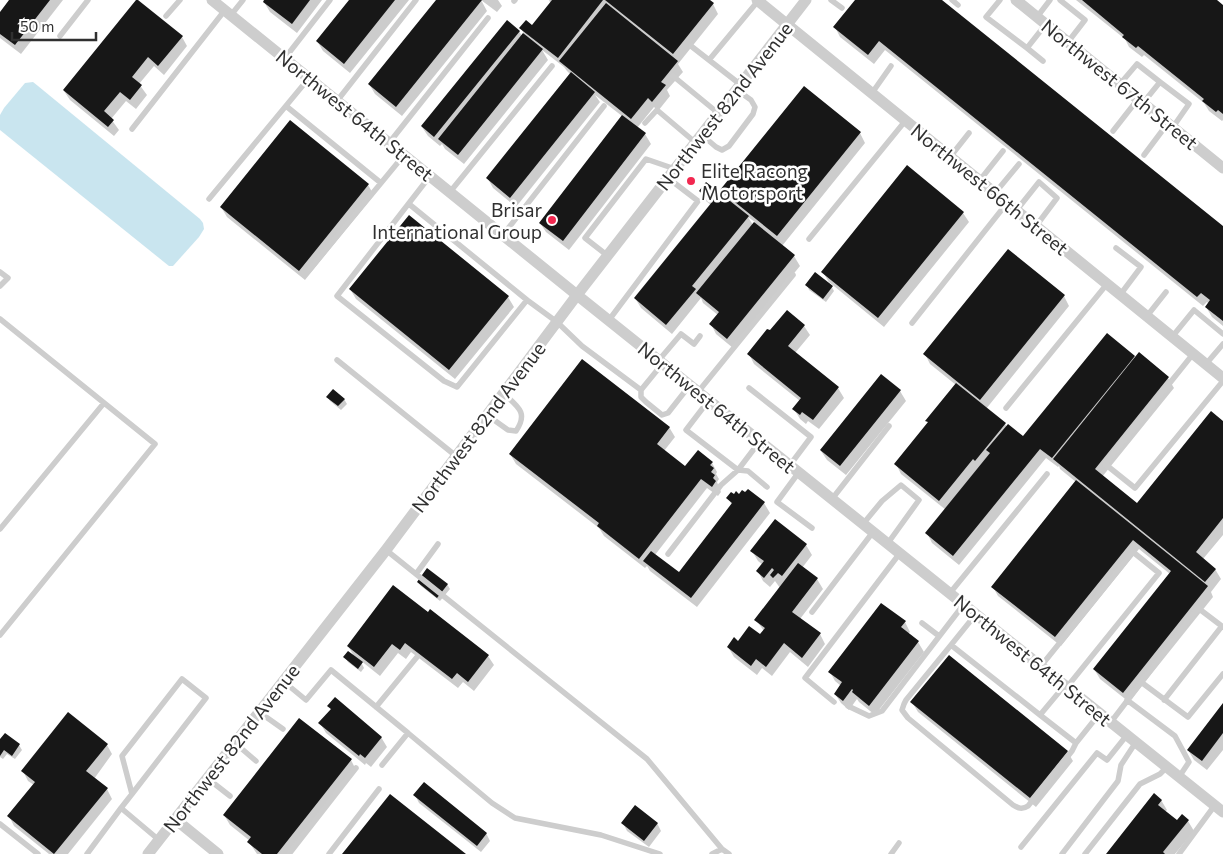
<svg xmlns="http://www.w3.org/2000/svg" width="1223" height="854" viewBox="0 0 1223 854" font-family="Commissioner,sans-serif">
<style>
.water{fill:#c9e5ef}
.shadow{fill:#0003;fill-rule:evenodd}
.building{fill:#171717}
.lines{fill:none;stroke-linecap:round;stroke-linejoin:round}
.service{stroke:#cdcdcd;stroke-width:5.5}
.minor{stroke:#cdcdcd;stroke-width:11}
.poi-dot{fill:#f22850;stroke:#fff;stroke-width:2}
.labels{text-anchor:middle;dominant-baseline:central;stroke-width:5;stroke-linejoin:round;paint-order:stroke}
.street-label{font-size:19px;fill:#303030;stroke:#fff}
.poi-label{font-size:19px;fill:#303030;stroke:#fff;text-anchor:start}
</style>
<rect width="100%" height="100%" fill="#fff"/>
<!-- water -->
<path class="water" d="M33 82 38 86 200 219 203 223 204 229 199 237 173 266H169L0 130V115L4 108 25 83Z"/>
<!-- shadow -->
<path class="shadow" d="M11 0H63L21 54 0 38V14Z
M266 0H322L297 33 270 12 264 2Z
M351 0H409L350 73 323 51 317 41Z
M437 0H481L487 11 402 116 375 94 369 84Z
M481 0H498L502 6 497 12Z
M549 0H708L713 4 718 14 678 64 683 72 667 90 670 96 658 111 654 107 637 128 645 134 651 144 569 250 546 232 540 223 622 116 595 95 600 102 516 207 493 188 488 179 571 75 567 71 564 67 542 50 548 60 464 164 445 149 442 144 440 146 428 136 422 127 519 31 522 36 524 34 521 28 532 27 551 4Z
M856 0H940L1223 228V326L1212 317 1206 307 1209 304 1207 302 1203 306 885 50 874 64 840 37 835 27Z
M1076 0H1216L1223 7V120L1222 121 1209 111 1204 103 1144 55 1142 57 1129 47 1125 39Z
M182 37 187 46 164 75 154 66 139 84 147 95 136 109 126 101 111 119 119 130 114 136 70 100 64 91Z
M860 133 865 143 782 246 794 256 800 266 733 348 716 334 711 324 718 315 703 303 701 298 672 334 641 308 635 298 711 205 706 201 700 191 726 199 721 190ZM748 217 755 222 753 225Z
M368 185 374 195 305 280 227 217 221 207Z
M963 213 969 222 884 327 829 282 834 291 826 302 809 290 807 285 831 286 823 272Z
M409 217 508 297 514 307 455 379 356 299 350 289Z
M1064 296 1069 306 986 409 1005 424 1007 427 1023 438 1134 357 1135 359 1139 354 1168 378 1174 388 1102 477 1137 505 1223 422V535L1203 559 1215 569 1221 579 1211 592 1213 597 1129 702 1100 679 1094 669 1170 574 1139 549 1061 646 998 596 993 587 1076 482 1060 469 1059 466 1058 467 1046 458 959 565 932 543 927 533 946 510 901 474 896 464 929 423 927 421 956 385 930 364 925 354Z
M804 326 810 335 795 353 838 388 844 398 819 429 808 421 806 424 800 419 794 409 800 401 754 364 749 354 770 332Z
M900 391 906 401 846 475 827 460 821 451Z
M328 397 344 399 347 404 341 410 330 401Z
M669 427 675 437 664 451 686 468 712 463 717 472 716 474 719 479 717 482 721 492 718 496 707 488 655 555 679 574 732 505 728 498 764 503 770 513 697 607 650 571 647 566 645 568 604 536 599 528 516 464 510 454Z
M806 545 812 555 802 568 817 579 823 589 800 619 820 634 825 644 808 667 790 652 772 676 762 668 757 675 734 657 728 647 760 636 764 631 756 620 780 588 775 581 770 587 763 581 758 571 763 565 758 561 752 551Z
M418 582 447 584 450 589 440 601 421 586Z
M428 614 488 656 494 665 474 691 463 682 458 688 411 652 406 659 398 653 380 676 360 660 364 668 361 672 348 662 345 657 355 658 348 646Z
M905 622 910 632 908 634 918 642 924 652 875 715 859 702 857 699 849 710 841 703 835 694 841 686 835 681 830 672Z
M912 702 1067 751 1073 761 1036 807 918 712Z
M329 706 381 737 387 747 371 767 366 763 365 765 326 733 320 723 331 710Z
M1223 707V750L1207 770 1194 760 1188 750Z
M0 741 19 745 22 750 15 759 7 754 3 759 0 757Z
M107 745 112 754 94 779 107 789 112 799 68 854H49L14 826 9 816 34 785 28 781 23 771Z
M351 760 356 770 290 854H257L249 842 250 841 230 825 224 815Z
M415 795 486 833 490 841 481 852 419 803Z
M1161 800 1167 810 1165 812 1177 822 1188 821 1194 831 1175 854H1107Z
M623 823H657L661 831 649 847 627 831Z"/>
<!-- building -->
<path class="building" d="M9 0H50L15 45 0 34V12Z
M136 0H138L183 36 158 66 148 57 132 77 142 85 130 100 120 92 104 111 114 120 108 127 63 90Z
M264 0H310L292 24 263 2Z
M349 0H395L344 64 316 41Z
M436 0H482L396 107 368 84Z
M552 0H603L558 58 519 28 526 20 532 25Z
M605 0H710L714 3 673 54Z
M855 0H942L1223 226V321L1205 307 1210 300 1201 293 1197 297 879 41 868 55 833 27Z
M1082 0H1217L1223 5V114L1218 110 1216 112 1202 101 1204 99 1138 46 1136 48 1122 37 1124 35Z
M606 3 678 61 661 82 666 85 652 102 648 98 631 119 559 61Z
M507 20 520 31 434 137 421 126Z
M523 33 543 49 458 155 438 139Z
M571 72 595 92 510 198 486 178Z
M804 86 861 132 777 236 720 190Z
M622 115 646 133 563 241 539 223Z
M290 120 369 184 299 271 220 207Z
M907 165 964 212 878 318 821 272Z
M706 182 749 216 692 286 696 289 666 325 634 298 712 202 699 191Z
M409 215 509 296 449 370 349 289Z
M754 222 795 255 727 339 709 324 719 312 696 293Z
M1008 249 1065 295 980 400 923 354Z
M815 272 833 286 823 299 805 285Z
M787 310 805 325 788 346 839 387 813 420 802 412 800 415 792 409 801 398 747 354 767 329 770 330Z
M1107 333 1135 356 1052 458 1040 449 953 556 925 533 990 453 986 450 1008 424 1023 436Z
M1139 352 1169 377 1095 469 1137 503 1211 411 1223 421V518L1196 552 1216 569 1205 582 1053 459Z
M582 359 670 427 657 444 685 466 698 450 713 462 710 465 714 468 711 472 715 475 713 478 716 481 712 487 701 479 639 559 597 526 599 523 509 454Z
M881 374 901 390 840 466 820 450Z
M956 383 1006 423 975 461 973 459 939 501 894 464 928 422 925 421Z
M333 389 345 399 338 406 326 397Z
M1076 480 1208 586 1123 693 1093 669 1171 571 1133 540 1055 637 991 587Z
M748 489 765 502 691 598 643 561 651 551 679 572 732 503 726 498 731 492 734 494 736 491 739 494 742 490 745 492Z
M775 519 807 544 782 576 778 573 773 578 770 575 774 570 772 568 764 578 756 571 764 561 750 551Z
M798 563 818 578 792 612 821 633 802 658 784 643 766 667 756 659 751 666 727 647 734 637 738 641 749 626 760 634 765 628 754 620Z
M427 568 448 584 437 598 417 582Z
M393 585 428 612 430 609 489 655 468 682 457 673 452 679 405 643 400 650 392 644 374 667 347 646Z
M881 603 906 621 901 627 919 641 869 706 852 692 853 690 852 689 843 701 834 694 842 682 828 672Z
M348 651 363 662 358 669 343 657Z
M949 655 1068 751 1030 798 910 702Z
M335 697 382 737 365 758 360 754 359 756 318 723 331 709 327 706Z
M1223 703V733L1202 761 1187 750Z
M68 712 108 744 86 771 108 788 54 854 7 816 35 782 21 771Z
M299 718 352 759 277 854H262L247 842 251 837 223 815Z
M5 733 20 744 12 756 4 750 0 756V739Z
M424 782 487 833 477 846 413 795Z
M1154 793 1162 800 1158 805 1177 820 1182 814 1189 820 1163 852 1165 854H1106Z
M390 794 466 854H342Z
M635 805 658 823 644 841 621 823Z"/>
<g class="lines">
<!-- service -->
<path class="service" d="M831 0 842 8
M952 0 958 5
M1000 0 986 17 1027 48
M1060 0 1085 20 1068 42
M514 1 515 0
M231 15 243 0
M166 16 180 0
M1037 17 1050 0
M60 36 88 0
M691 46 741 85
M285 58 330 0
M709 60 758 1
M1043 61 1027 48 1046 24
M673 76 718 113
M1160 82 1189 104 1173 127
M1120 84 1137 64 1160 82 1143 103
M872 93 891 66
M337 101 416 0
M286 106 381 183 404 155
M645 123 657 110 696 143
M132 129 225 10
M1113 131 1138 99
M702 135 716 147 722 150 729 146 753 114 755 107 751 100 737 90
M389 143 488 18
M1144 155 1168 123
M950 157 969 133
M430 176 337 296 444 381 457 387 527 300 557 322 582 346 641 390 663 363
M980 180 1003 151
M450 192 552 66
M995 193 1019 164
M209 199 309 78
M409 204 527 300
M1016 211 1039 182 1057 198 1036 226
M503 235 604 106
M809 239 906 120
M1116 248 1141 267 1120 295
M608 256 585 238 646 159 675 169
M310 269 381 183
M0 272 8 278 0 286
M1147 316 1166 292
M0 319 155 444 0 635
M609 320 698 201 668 178
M912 323 1007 203
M1172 337 1194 310 1223 334
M1193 354 1105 464 1135 488 1223 381
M337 360 456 456
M659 360 681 334 694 344 700 336
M1206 364 1223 344
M749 388 811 437 790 465
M641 390V397L646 402 662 415 668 413 690 385
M698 392 793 275
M709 400 686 430 738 470 760 441
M1006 408 1107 284
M487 415 508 430 516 431C529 412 517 406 503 393
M799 472 777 502 812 528
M832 499 889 426
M863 524 882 501 901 485 919 500 888 543
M0 529 104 403
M386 550 647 759 722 849 729 854
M1205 551 1223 529
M668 554 721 485 738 470 748 471 767 487
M416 574 438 544
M950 593 1047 474
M812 612 873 532
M976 614 951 645 1040 715 1065 685
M922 623 939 636
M951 645 906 700 904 704 902 710 908 718 1013 805C1018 808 1022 810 1028 806L1072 751 1076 743
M1041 666 1133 552 1159 573 1067 687
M283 681 306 700 331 670 408 733 382 765
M1141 682 1188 717 1223 674
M1127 700 1175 736 1189 762 1179 777
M1164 700 1222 626
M834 702 805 678 900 553
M848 706 869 716 882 711 964 604
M376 707 417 657
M259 712 283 729
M1040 715 1076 743 1100 713
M1111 722 1198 608 1223 627
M408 733 492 803 515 818 601 835 660 854
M235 743 256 761
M207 778 230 796
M132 794 122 756 182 679 206 698 132 794 121 808 159 840
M0 824 38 854
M1021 847 1097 753 1107 760 1127 735
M87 854 121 808
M289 854 356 768
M329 854 379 789
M712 854 722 849
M891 854 899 843
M1062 854 1118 781 1121 765 1136 742
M1085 854 1140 784 1160 774 1167 767
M1179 854 1215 805"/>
<!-- minor -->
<path class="minor" d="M212 0 577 295 1223 812
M757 0 1223 378
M1016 0 1223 168
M175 819 218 854
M148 854 386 550 577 295 806 0"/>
</g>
<!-- markers -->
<g class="poi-dot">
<circle cx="691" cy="181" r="5"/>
<circle cx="552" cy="220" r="5"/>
</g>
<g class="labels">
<!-- street labels -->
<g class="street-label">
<text transform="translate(1120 84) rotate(39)">Northwest 67th Street</text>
<text transform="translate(724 106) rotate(-52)">Northwest 82nd Avenue</text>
<text transform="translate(355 115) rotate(39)">Northwest 64th Street</text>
<text transform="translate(990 189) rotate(39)">Northwest 66th Street</text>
<text transform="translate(717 407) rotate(39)">Northwest 64th Street</text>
<text transform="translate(478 427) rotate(-53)">Northwest 82nd Avenue</text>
<text transform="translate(1033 660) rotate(39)">Northwest 64th Street</text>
<text transform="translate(231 748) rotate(-52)">Northwest 82nd Avenue</text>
</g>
<!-- poi labels -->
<g class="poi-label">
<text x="701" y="170">Elite Racong<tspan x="701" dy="22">Motorsport</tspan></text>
<text x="542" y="209" text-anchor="end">Brisar<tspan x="542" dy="22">International Group</tspan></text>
</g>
</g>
<!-- scale -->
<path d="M12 32v8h84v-8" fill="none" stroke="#303030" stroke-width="2.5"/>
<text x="20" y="32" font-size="15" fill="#303030" stroke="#ffffff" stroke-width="4" paint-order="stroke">50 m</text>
</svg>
